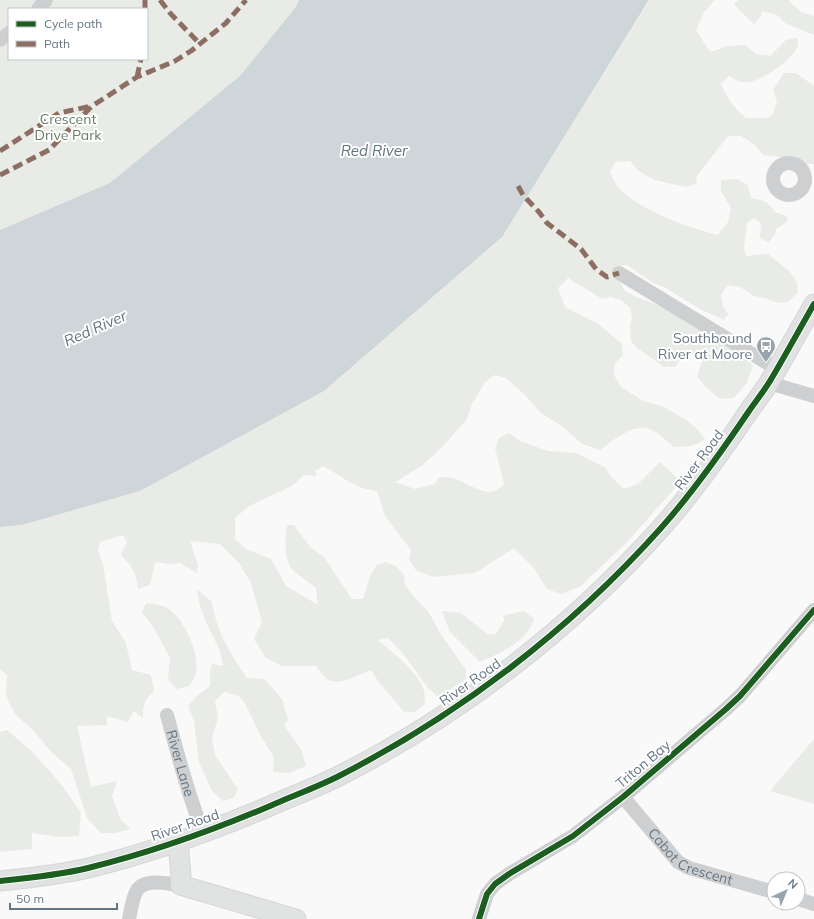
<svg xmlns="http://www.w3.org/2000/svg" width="814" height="919" viewBox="0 0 814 919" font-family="Mulish,sans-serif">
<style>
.green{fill:#e8ebe6;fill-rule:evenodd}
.water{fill:#ced6d9}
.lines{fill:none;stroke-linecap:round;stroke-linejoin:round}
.secondary-casing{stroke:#d5d6d7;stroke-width:21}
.street{stroke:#cecfd0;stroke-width:14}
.secondary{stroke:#e1e2e2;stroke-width:19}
.quiet{stroke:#8d6e63;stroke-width:5;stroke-dasharray:10 5;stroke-linecap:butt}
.cycleway-casing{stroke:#fff;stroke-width:8}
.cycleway{stroke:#1b5e20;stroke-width:6}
.labels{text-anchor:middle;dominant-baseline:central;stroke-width:4;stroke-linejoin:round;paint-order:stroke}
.park-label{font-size:14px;fill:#687a64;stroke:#fff}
.poi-label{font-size:14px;fill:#657683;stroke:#fff;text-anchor:end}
.street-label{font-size:14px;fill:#657683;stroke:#fff}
.water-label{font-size:15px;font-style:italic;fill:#60757c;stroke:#fff}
</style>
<rect width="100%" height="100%" fill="#f9f9f9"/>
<!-- green -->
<path class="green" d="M0 0H299L295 8 240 77 110 184 0 230ZM9 9H147V59H9Z
M650 0H715L704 12 696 30 708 49 711 52 727 46 745 45 756 54 770 56 786 40 798 38C798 42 798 47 796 50 786 64 758 85 741 82 737 81 733 78 729 76L721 84C727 98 734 108 746 118H766L772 116 777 102 773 90 784 73H796L814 86V164H799L780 157 763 155 755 145 741 136H728L696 177 697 183 686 187 655 180 640 172 630 161 615 162 610 172C613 177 615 184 619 188 641 211 687 227 718 235L728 222 731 208 721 191V180L738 179 748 186 751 198C763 200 769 202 775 212L788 217 787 222 776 229 775 235 768 242 760 238 761 223 754 218 747 223 744 247 746 256 768 254 790 272 797 282 798 292 788 302 778 303 765 298 754 296 740 287 728 285 721 295 723 306 728 314 724 320 702 310 664 287 655 284 627 265 618 266 615 272 624 290 636 297 666 308 736 349 753 366 746 384 734 398 720 399 705 386 697 377 702 361 692 354 679 361 675 367H664L637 348 631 341 630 325 632 318 630 308 621 300 611 297 602 299 568 278 558 288 565 307 597 323 622 344 623 355 615 363 614 375 621 387 643 401 662 406 685 419 697 429 705 439C696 446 686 447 674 447 668 442 661 435 654 431 635 421 615 439 600 450L582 444 563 427 541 413 524 394 506 378 495 375 485 382 471 406 467 419 447 442 423 465 395 482 415 489 435 484 438 478C460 472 478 499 497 490 499 489 502 486 504 484L495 448 499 438 509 433 520 441 548 451 576 453 606 468 610 476 624 489 638 484 660 462 677 478 675 488 629 540 581 586 561 594 547 589 533 567 514 548 480 570 473 573 433 577 416 570 409 560 411 550 385 516 377 491C355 489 342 476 323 466L315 471 317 476 304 475 292 486 249 506 235 518V539L246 549 271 559 286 586 318 605 316 588C310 583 295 573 291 568 284 557 285 538 287 525H294L311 548 324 557 352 599H363L370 576 377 565 386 562 396 566 404 575 405 585 415 598 428 611 440 633 466 670V679L438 697 428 688 402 652 388 638 378 640C393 654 418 670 424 691 425 695 424 700 425 704L414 712H404L378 681 371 670C359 674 342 686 329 680 324 677 319 670 316 666H282L266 658 254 639 262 622 251 583 239 563 220 544 190 541 198 565 197 573 180 563 170 564 155 562 150 585 138 589C136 571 133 568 121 555L127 542 123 535 100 542 98 551 103 564 112 621 126 643 132 670 151 675 154 691C144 701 143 703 143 718L134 711 128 722 107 716V725L77 726 91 787 117 781 112 796 121 820 131 829 116 833H101L87 818 71 769 52 753 33 730 15 714 6 696 7 675 0 669V527L22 525 140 491 324 391 500 239Z
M738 0H790V2L801 12 814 16V35L785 23 777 15 762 11 761 16 754 24 734 5Z
M197 589 212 602C217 633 230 653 247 678L264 679 282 699 288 720 284 725 302 751 306 766 289 773 273 772 274 757 260 735 246 705 239 696 224 692 215 701 218 718 212 738 215 755 238 789 234 798 223 801 212 791 199 762 194 721 188 706 198 695 210 686V672L212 664 223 666 220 651 207 624 200 606Z
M146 603C153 604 164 605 169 609 184 620 200 653 196 672 195 677 192 682 189 686L177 689 168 680 170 658 154 628 142 612Z
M442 611 461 613 487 634H496L505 619 503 616 523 611 534 618C528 642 500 653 480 662L450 632Z
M7 730 29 749 49 770 64 788 81 813 79 836 58 837 32 833V849L0 852V732Z
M814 739V804L770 791Z"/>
<!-- water -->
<path class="water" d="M299 0H649L502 237 324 391 140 491 22 525 0 527V230L110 183 240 76 295 8Z"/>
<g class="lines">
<!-- secondary casing -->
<g class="secondary-casing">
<path id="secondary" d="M178 841 181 876 180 885 296 919
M0 881C29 878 59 875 88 868 150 853 211 831 270 806 292 796 315 788 337 777 459 715 570 630 661 528 694 491 722 451 749 411 756 401 764 391 770 381 785 356 799 330 814 304"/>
</g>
<!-- street -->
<g class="street">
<path d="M38 9 46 0"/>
<path d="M0 40 9 33"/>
<circle cx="789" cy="179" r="16"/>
<path d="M619 273 777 369"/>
<path d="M769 383 814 396"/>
<path id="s1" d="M167 715C178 755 188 795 203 832"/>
<path id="s2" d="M623 797 678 862 689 868 774 892"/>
<path d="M798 899 814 904"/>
<path d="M129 919C131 910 132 900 136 892 143 877 167 884 180 885"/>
<path d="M479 919 487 894 495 884 509 874 573 836 623 797 726 709 740 696 814 610"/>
</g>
<!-- secondary -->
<use href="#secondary" class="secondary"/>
<!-- quiet -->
<path class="quiet" d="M145 0V9
M160 0 170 13 200 44
M137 77 141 59
M0 151 59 113 92 106
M0 175 49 150 92 106 103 99 137 77 175 61 191 51 226 23 246 0
M518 186 523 195 539 212 547 223 581 249 596 269 607 277 619 273"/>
<!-- cycleway casing -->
<g class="cycleway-casing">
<path id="cycleway" d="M0 881C29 878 59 875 88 868 150 853 211 831 270 806 292 796 315 788 337 777 459 715 570 630 661 528 694 491 722 451 749 411 756 401 764 391 770 381 785 356 799 330 814 304
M479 919 487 894 495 884 509 874 573 836 623 797 726 709 740 696 814 610"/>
</g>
<!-- cycleway -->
<use href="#cycleway" class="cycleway"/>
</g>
<!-- icons -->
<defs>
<g id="bus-pin" transform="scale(1)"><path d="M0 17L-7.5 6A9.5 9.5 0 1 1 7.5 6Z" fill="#99a4ac" stroke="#fff"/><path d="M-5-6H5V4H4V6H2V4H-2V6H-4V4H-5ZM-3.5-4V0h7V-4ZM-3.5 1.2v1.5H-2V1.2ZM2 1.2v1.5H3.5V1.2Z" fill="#fff"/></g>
</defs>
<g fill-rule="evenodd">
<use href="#bus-pin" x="766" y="346"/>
</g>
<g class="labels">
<!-- park labels -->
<g class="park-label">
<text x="68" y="119">Crescent<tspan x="68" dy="16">Drive Park</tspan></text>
</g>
<!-- poi labels -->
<g class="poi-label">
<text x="752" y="338">Southbound<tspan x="752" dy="16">River at Moore</tspan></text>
</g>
<!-- street labels -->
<g class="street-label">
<text transform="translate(699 460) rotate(-53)">River Road</text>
<text transform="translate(470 682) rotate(-35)">River Road</text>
<text stroke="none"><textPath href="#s1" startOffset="50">River Lane</textPath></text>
<text transform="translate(643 764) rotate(-40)">Triton Bay</text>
<text transform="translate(185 825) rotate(-19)">River Road</text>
<text stroke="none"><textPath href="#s2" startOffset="93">Cabot Crescent</textPath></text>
</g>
<!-- water labels -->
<g class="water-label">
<text x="374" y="150">Red River</text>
<text transform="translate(95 328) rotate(-24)">Red River</text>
</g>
</g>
<!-- legend -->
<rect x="8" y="8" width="140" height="52" fill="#ffffff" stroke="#c1c8cd"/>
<rect x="16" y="21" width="20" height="6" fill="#1b5e20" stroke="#c1c8cd"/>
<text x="44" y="28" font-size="12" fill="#657683">Cycle path</text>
<rect x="16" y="41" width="20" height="6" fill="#8d6e63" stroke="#c1c8cd"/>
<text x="44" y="48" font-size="12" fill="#657683">Path</text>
<!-- north arrow -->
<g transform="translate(786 891) rotate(44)"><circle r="19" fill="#ffffff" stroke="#c1c8cd"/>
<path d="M0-3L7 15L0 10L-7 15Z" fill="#99a4ac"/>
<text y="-6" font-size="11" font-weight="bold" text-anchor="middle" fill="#657683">N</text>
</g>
<!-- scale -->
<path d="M10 903v6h107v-6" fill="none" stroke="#657683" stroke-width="2"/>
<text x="16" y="903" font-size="12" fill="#657683" stroke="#ffffff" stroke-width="3" paint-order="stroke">50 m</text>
</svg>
